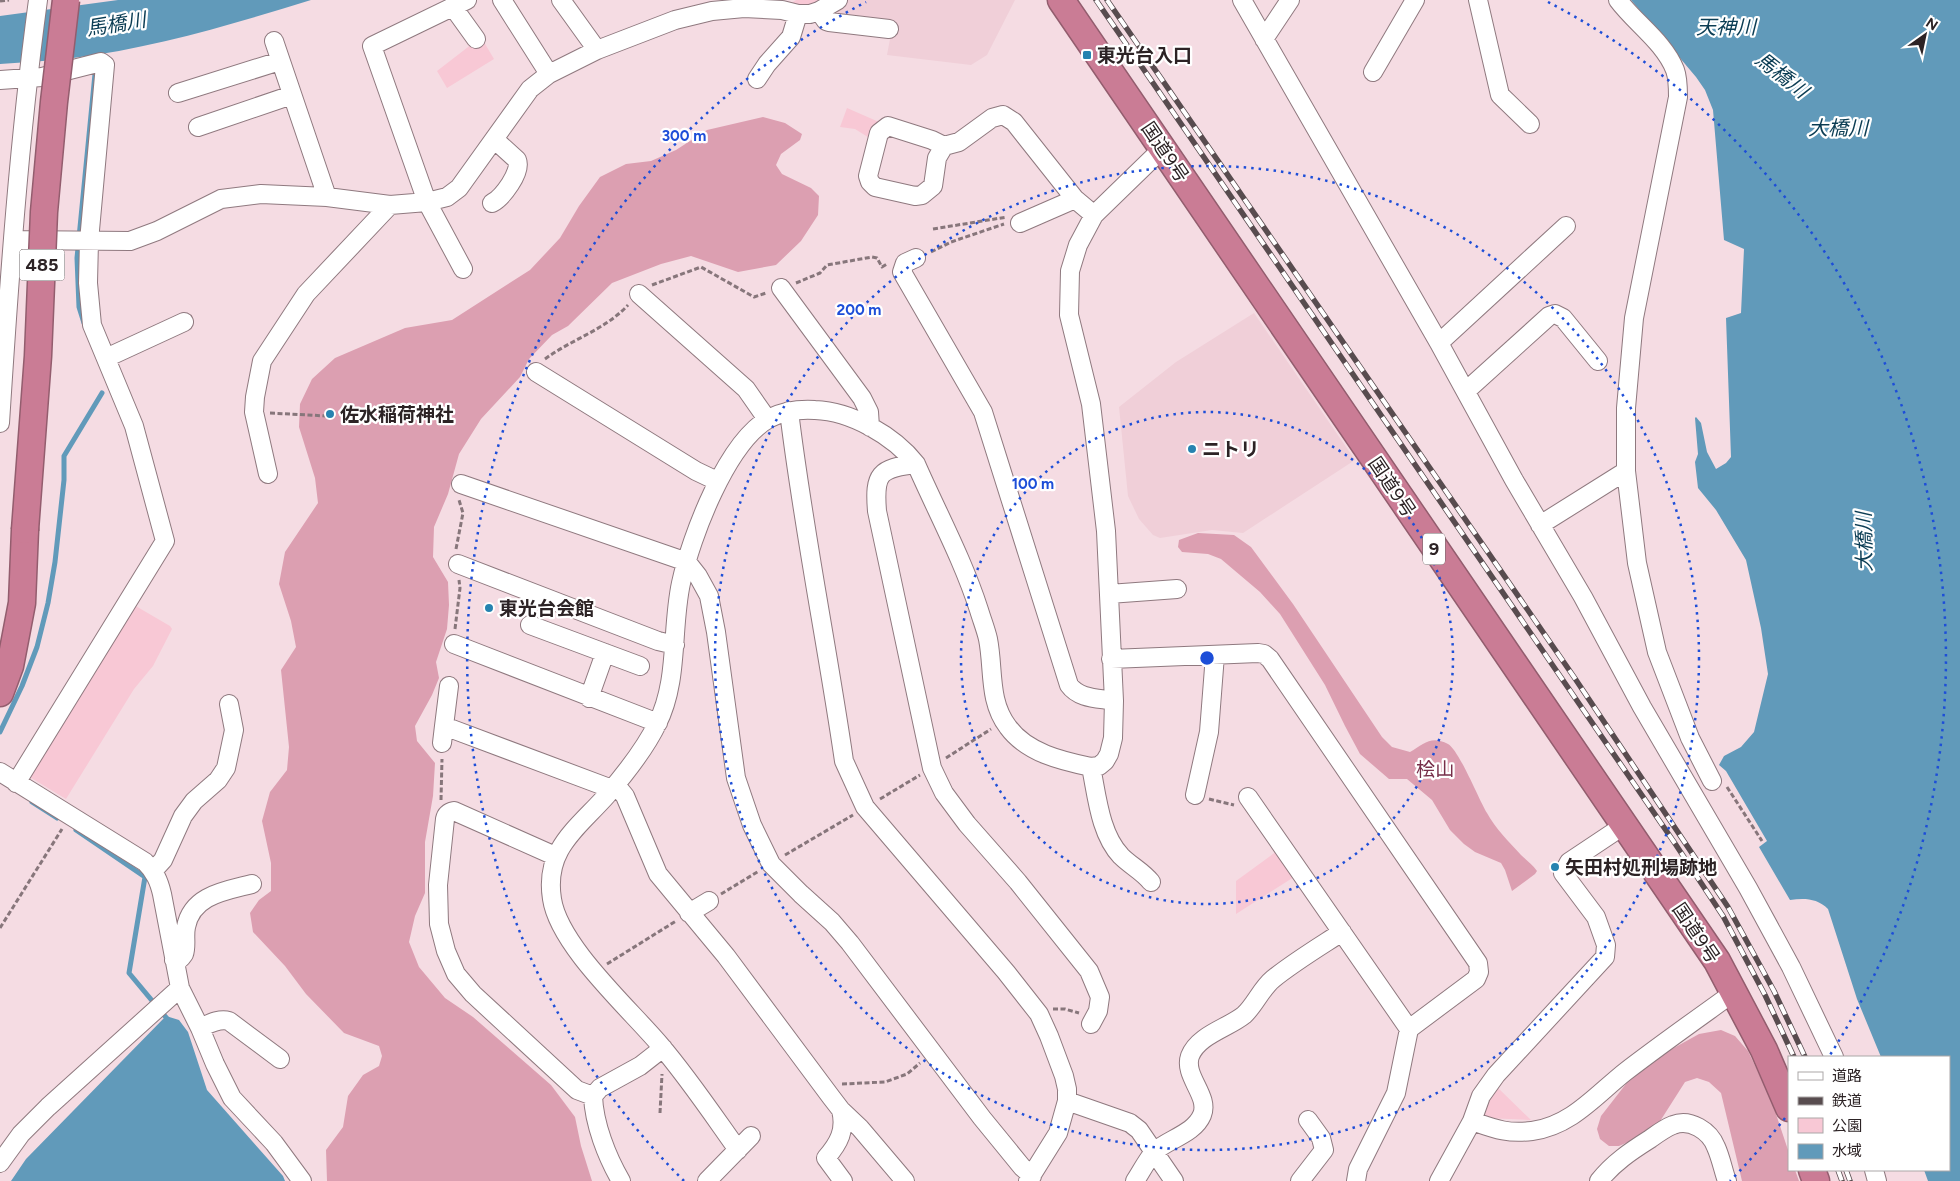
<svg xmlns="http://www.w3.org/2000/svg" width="1960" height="1181" viewBox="0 0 1960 1181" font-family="Figtree,'Noto Sans JP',sans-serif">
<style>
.built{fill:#f0cfd8}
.green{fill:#f8c8d5}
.forest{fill:#dc9fb1}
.water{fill:#619aba}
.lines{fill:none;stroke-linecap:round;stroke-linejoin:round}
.stream{stroke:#619aba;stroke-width:5}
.minor-casing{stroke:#8f797f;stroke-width:20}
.highway-casing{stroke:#935d6e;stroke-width:29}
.path{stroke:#87767b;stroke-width:3;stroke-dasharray:5 2.5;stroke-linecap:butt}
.minor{stroke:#fff;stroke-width:18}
.highway{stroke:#ca7c95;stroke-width:26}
.rail-casing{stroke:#584c4f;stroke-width:5.5}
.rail{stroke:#fff;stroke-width:4;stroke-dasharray:11;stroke-linecap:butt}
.highway-bridge-casing{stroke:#935d6e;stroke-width:29;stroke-linecap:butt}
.highway-bridge{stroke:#ca7c95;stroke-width:26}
.ring{fill:none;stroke:#1d4ed8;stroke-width:2.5;stroke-dasharray:2.5 5}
.poi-dot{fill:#2683b0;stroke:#fff;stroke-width:2}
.labels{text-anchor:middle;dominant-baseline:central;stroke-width:4.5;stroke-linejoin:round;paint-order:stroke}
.shield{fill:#fff;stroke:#6b6566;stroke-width:1}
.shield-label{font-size:18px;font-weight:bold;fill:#2c2325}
.poi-label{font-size:19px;font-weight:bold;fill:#2c2325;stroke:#fff;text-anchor:start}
.street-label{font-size:19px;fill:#2c2325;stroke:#fff}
.park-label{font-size:19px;fill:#772e49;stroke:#fff}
.water-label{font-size:20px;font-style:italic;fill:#0a3c53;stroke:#fff}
.centre{fill:#1d4ed8;stroke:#fff;stroke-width:2.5}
.ring-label{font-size:15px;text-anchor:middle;font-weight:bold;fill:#1d4ed8;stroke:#fff;stroke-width:4.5;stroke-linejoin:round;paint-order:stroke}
</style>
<rect width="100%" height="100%" fill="#f5dce3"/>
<!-- built -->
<path class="built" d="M847 0H1015L987 55 971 65 887 55 893 23 826 14Z
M1254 313 1355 460 1243 533 1212 530 1160 538 1153 535 1139 519 1128 496 1119 407 1176 362Z"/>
<!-- green -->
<path class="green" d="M796 0H822L806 8 790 4Z
M481 37 494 59 447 88 437 71Z
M847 108 879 122 871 139 855 129 840 127Z
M134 605 170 626 172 629 153 666 134 689 66 799 28 776Z
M1277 851 1294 877 1236 914V881Z
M1496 1086 1531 1120 1486 1118 1482 1113Z"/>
<!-- forest -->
<path class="forest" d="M763 117 785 123 802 134 800 140 781 154 776 165 782 174 811 188 819 196 818 215 801 241 776 265 738 272 691 256 661 264 612 283 568 326 552 335 529 359 520 377 481 419 459 454 448 494 434 527 433 557 448 582 449 605 447 629 436 662 439 678 432 695 415 726 417 741 435 763 433 796 425 842V893L415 916 409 942 419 967 445 998 473 1017 551 1085 575 1117 581 1146 592 1181H327L326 1150 343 1127 348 1096 363 1075 379 1066 382 1056 379 1046 344 1033 306 994 285 966 253 932 250 913 259 900 271 891V863L262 821 270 792 287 770 289 747 281 670 296 647 291 621 279 584 285 552 318 503 315 478 299 427 300 404 312 379 335 358 405 328 452 320 530 270 560 238 579 206 600 177 626 164 651 161 676 150 707 130Z
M1198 533 1234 535 1251 547 1293 604 1382 737 1392 747 1410 752C1424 744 1431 735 1448 744 1459 750 1479 800 1487 813 1495 828 1509 842 1521 855 1526 860 1532 864 1537 871L1535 874 1512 891 1505 870 1501 863 1475 852 1464 844 1450 830 1432 800 1407 779H1389L1360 754 1345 726 1325 685 1280 614 1260 592 1221 559 1208 554 1182 552 1178 547 1179 540Z
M1721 1030 1735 1036 1748 1051 1771 1099 1789 1153V1170H1795L1799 1181H1742L1721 1093 1709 1082 1697 1078 1685 1082 1657 1126 1640 1137 1619 1146H1609L1600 1139 1597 1129 1601 1116 1629 1080 1661 1055 1681 1044 1699 1034Z"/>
<!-- water -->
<path class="water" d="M118 0H311C233 24 153 48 73 58 49 61 24 62 0 64V16Z
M1631 0H1960V1181H1928L1924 1170H1949V1057H1881L1857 999 1828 909C1817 898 1804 898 1790 900L1759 847 1767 841 1726 771 1719 765 1724 756 1741 747 1754 732 1768 674 1761 628 1746 560 1716 510 1698 488 1695 462 1698 454 1695 418 1696 417 1701 423 1707 452 1716 469 1726 463 1731 457 1726 318 1741 313 1744 249 1724 240 1713 110 1705 90 1696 77Z
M166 1016 179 1020 188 1032 207 1090 283 1176 285 1181H11L26 1159Z"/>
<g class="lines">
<!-- stream -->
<path class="stream" d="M84 323 79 307 77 258 95 74
M0 732 22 686 37 647 48 603 55 562 64 480V456L102 393
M32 802 57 818
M76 830 145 877 129 973 169 1021"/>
<!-- minor casing -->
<g class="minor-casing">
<path id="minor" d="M502 0 549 74
M561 0 597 50
M1242 0 1439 343 1514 480 1583 597 1642 707 1748 888 1791 967 1834 1057
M1478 0 1500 95 1530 124
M1618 0C1635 23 1664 42 1675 70 1678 78 1678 89 1678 97L1634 318 1626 408V471L1637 563 1657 652 1690 738 1712 781
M453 7 476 39
M819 11 826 21 829 22 889 29
M1264 39 1290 0
M274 41 327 197
M1373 72 1415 0
M757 79 767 64 791 37 798 14
M0 80 42 77 101 62 105 65 89 241 88 283 92 325 134 426 165 541 16 783
M178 93 280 61
M198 127 292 95
M944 146 932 140 888 126 879 133 868 176 870 182 875 187 915 196 922 195 933 186 937 158 944 146 959 142 992 118 1003 115 1014 122 1075 199 1094 215
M492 203C502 198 522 172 517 160L494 139
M1020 223 1075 199
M13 240 130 241 157 231 221 199 261 194 327 197 390 205 427 202 447 197 459 188 530 89 549 74 597 50 675 20 712 11 744 8 782 10 798 14H810L819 11 838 0
M916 258 905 263 902 272 983 412 1069 685C1079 699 1098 698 1114 701
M463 269 427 202 372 46 467 0
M781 288 862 398 869 412 870 427
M639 294 746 389 767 419
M1439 343 1566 226
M106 358 184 322
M536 372 696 471 717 481
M1466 391 1549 316 1555 314 1563 318 1598 361
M789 411C803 528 827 644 844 761L865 807 1006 972 1039 1014 1049 1036 1064 1076 1067 1089V1101L1058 1133 1028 1181
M0 423C9 282 19 140 38 0
M916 464C879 468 874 474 877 511L932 768 944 793 967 824 1018 882 1089 971 1100 997 1098 1011 1091 1024
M268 474 254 412 255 397 262 361 306 294 390 205
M461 484 687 562 698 576 709 596 716 632 736 778 752 825 771 864 801 894 832 922 850 943 982 1118 1022 1167 1032 1176
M1540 525 1626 471
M458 564 658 641 675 645
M1109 594 1177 589
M530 625 640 666
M454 644 658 723
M1111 659 1258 653 1264 654 1270 659 1478 963 1479 972 1476 979 1409 1029
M449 686 444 726 612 789
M589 698 605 653
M442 743 444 726
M1091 767C1097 796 1100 834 1121 856 1131 866 1142 871 1151 882
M0 772 145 862C155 872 159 881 162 894L180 988 200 1028 215 1064 232 1098 274 1143 302 1181
M616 785 625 796 658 874 726 956 831 1097 841 1110 860 1128 905 1181
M1195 795 1209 732 1215 655
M1248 797 1409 1029 1396 1093 1358 1169 1356 1181
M555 856 454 811C449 812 446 814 445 819L438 885 439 924 446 951 456 974 473 994 577 1090 593 1096
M153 871 163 860 183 816 194 801 218 780 226 768 234 730 229 704
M689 913 709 901
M174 960 181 958 184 954C187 946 184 936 186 927 192 895 225 891 252 884
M200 1028C209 1024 219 1018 229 1021L280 1059
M1067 1101 1130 1123 1139 1130 1174 1181
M841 1110C846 1130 839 1143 826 1158L843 1181
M1472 1121C1495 1129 1507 1134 1532 1131 1571 1126 1596 1095 1625 1072 1660 1045 1697 1019 1733 993
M738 1150C713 1115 689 1079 661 1046 630 1009 559 946 552 899 544 849 577 829 607 795 625 774 645 749 657 724 679 681 671 629 681 583 691 537 727 441 770 418 784 411 799 409 815 410 851 411 894 436 916 464 937 512 963 560 979 610 982 620 986 630 988 639 994 669 988 701 1008 727 1027 753 1062 761 1091 767L1099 766 1105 761 1109 754 1113 738 1114 701 1106 531 1091 404 1069 315 1070 271 1078 245 1094 215 1163 148
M0 1163 21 1134 48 1107 180 988
M1874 1170 1877 1181
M621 1181C607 1157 594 1124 593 1096L600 1088 640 1066 663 1048
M707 1181 751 1136
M1135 1181C1141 1172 1147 1160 1154 1152 1168 1139 1194 1134 1202 1115 1210 1096 1183 1076 1190 1056 1198 1035 1228 1028 1244 1015 1255 1005 1261 989 1273 979 1294 962 1319 947 1342 932
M1300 1181 1324 1150 1321 1138 1308 1120
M1439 1181 1472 1121 1481 1096 1496 1075 1605 957 1606 945 1596 917 1563 873 1569 862 1623 826
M1599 1181C1613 1163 1631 1151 1650 1139 1657 1134 1665 1128 1673 1125 1690 1118 1710 1131 1716 1147 1721 1158 1723 1170 1727 1181"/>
</g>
<!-- highway casing -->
<g class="highway-casing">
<path id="highway" d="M1061 0 1717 961 1764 1050 1789 1108
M0 693 10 666 22 603 25 530
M1812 1170 1816 1181"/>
</g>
<!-- path -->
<path class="path" d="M0 1 9 0
M933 229 1007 217
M931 252 951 242 1004 224
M796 283 820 273 827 265 872 257 877 258 882 267 887 264
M652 285 701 267 754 297 766 293
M545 359C572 339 605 330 628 305
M270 413 327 416
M456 549 463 513 459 500
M455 629 460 588 459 580
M946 758 991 729
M1727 787 1762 841
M880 799 920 775
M1209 799 1234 805
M441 800 442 759
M785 855 853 815
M721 894 759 871
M0 928 62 829
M607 964 676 921
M1053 1009H1065L1079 1013
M842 1084 885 1082 907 1074 920 1063
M660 1113 662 1074"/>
<!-- minor -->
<use href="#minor" class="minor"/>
<!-- highway -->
<use href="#highway" class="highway"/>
<!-- rail casing -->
<g class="rail-casing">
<path id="rail" d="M1096 0 1674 842 1723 916 1765 995 1794 1057
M1107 0 1574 677 1728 907 1774 991 1805 1057
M1838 1170 1842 1181
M1846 1170 1850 1181"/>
</g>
<!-- rail -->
<use href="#rail" class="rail"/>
<!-- highway-bridge casing -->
<g class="highway-bridge-casing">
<path id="highway-bridge" d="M25 530 38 356 44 212 54 102 66 0"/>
</g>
<!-- highway-bridge -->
<use href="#highway-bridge" class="highway-bridge"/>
</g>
<!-- distance rings -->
<g class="ring">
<circle cx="1207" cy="658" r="246"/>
<circle cx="1207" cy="658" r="492"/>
<path d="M1785 1118A739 739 0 0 1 1730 1181M684 1181A739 739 0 0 1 866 2M1548 2A739 739 0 0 1 1830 1055"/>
</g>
<!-- markers -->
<g class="poi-dot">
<rect x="1082" y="50" width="10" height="10" rx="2.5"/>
<circle cx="330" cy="414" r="5"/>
<circle cx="1192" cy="449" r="5"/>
<circle cx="489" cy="608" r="5"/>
<circle cx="1555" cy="867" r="5"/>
</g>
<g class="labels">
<!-- shield labels -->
<g class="shield">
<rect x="19.5" y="249.5" width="45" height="31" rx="4"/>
<rect x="1423" y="533.5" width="22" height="31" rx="4"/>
</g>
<g class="shield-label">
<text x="42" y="265">485</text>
<text x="1434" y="549">9</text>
</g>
<!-- poi labels -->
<g class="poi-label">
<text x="1097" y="55">東光台入口</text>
<text x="340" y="414">佐水稲荷神社</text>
<text x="1202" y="449">ニトリ</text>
<text x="499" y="608">東光台会館</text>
<text x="1565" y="867">矢田村処刑場跡地</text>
</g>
<!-- street labels -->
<g class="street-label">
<text transform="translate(1165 152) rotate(56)">国道9号</text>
<text transform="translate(1392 487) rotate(56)">国道9号</text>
<text transform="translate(1696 933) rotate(56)">国道9号</text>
</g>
<!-- park labels -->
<g class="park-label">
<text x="1435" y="769">桧山</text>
</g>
<!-- water labels -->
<g class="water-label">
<text transform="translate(116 24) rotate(-9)">馬橋川</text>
<text x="1726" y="27">天神川</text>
<text transform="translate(1782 75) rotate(38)">馬橋川</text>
<text x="1838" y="128">大橋川</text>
<text transform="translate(1864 542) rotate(-91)">大橋川</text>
</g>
</g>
<circle cx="1207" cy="658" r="8" class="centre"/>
<g class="ring-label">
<text x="684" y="141">300 m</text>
<text x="859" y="315">200 m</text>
<text x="1033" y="489">100 m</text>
</g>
<!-- legend -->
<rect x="1788" y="1056" width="162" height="115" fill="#ffffff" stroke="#aba7a8"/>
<rect x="1798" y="1072" width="25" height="8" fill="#ffffff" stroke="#aba7a8"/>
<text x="1832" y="1081" font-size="15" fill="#2c2325">道路</text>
<rect x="1798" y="1097" width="25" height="8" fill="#584c4f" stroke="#aba7a8"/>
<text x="1832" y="1106" font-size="15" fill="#2c2325">鉄道</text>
<rect x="1798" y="1118" width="25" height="15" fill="#f8c8d5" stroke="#aba7a8"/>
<text x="1832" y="1131" font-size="15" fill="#2c2325">公園</text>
<rect x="1798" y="1144" width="25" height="15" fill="#619aba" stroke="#aba7a8"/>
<text x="1832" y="1156" font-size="15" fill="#2c2325">水域</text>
<!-- north arrow -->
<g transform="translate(1925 35) rotate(33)" stroke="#ffffff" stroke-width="4" paint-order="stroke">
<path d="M0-4L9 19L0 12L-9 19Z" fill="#2c2325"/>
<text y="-8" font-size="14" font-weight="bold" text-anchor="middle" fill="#2c2325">N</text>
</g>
</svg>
